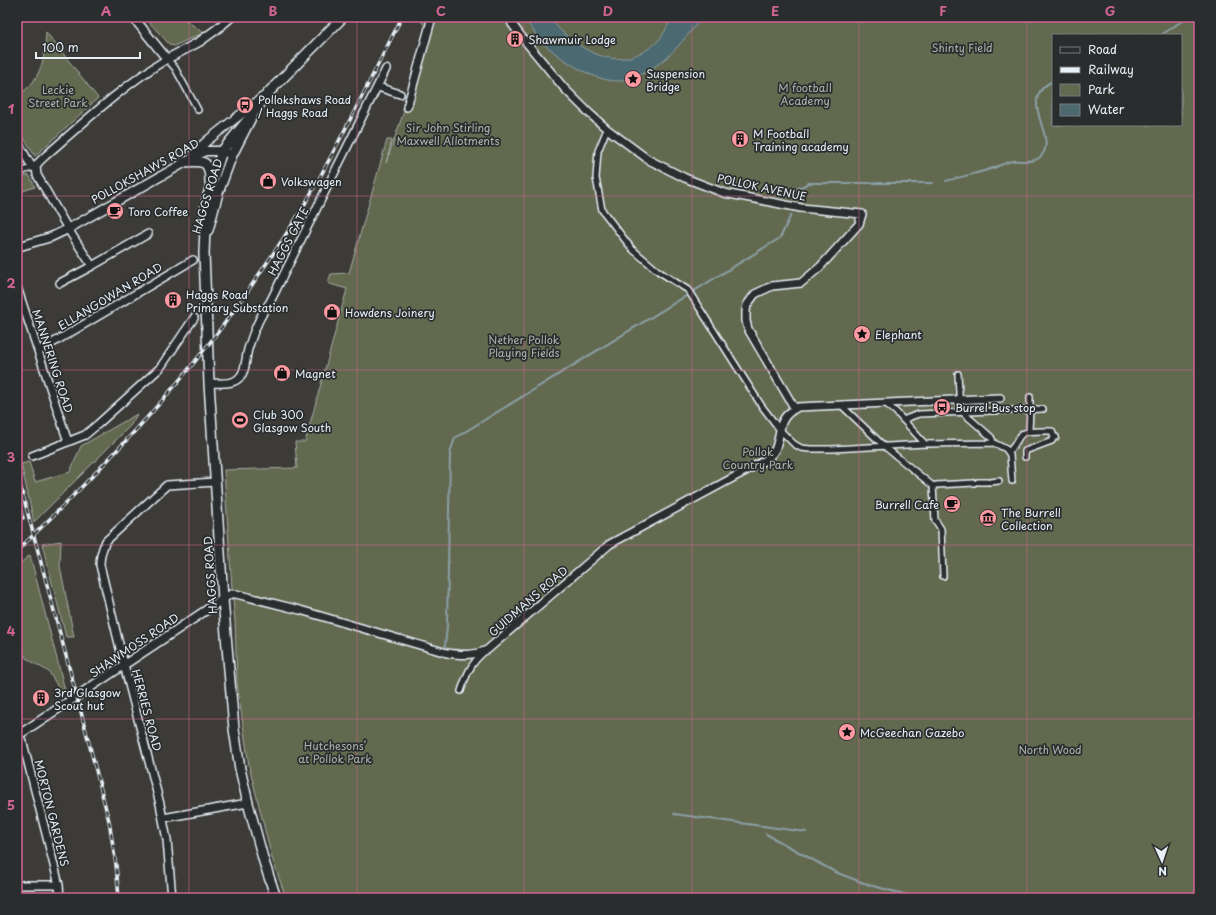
<svg xmlns="http://www.w3.org/2000/svg" width="1216" height="915" viewBox="0 0 1216 915" font-family="'Playpen Sans',sans-serif">
<style>
.green{fill:#63694f;stroke:#a6ada4;fill-rule:evenodd}
.water{fill:#4c6970;stroke:#8a9fa6}
.lines{fill:none;stroke-linecap:round;stroke-linejoin:round}
.stream{stroke:#8a9fa6;stroke-width:2}
.pedestrian-casing{stroke:#e8f1f8;stroke-width:8}
.minor-casing{stroke:#e8f1f8;stroke-width:10}
.tertiary-casing{stroke:#e8f1f8;stroke-width:11}
.secondary-casing{stroke:#e8f1f8;stroke-width:12}
.pedestrian{stroke:#2a2d2e;stroke-width:5}
.minor{stroke:#2a2d2e;stroke-width:7}
.tertiary{stroke:#2a2d2e;stroke-width:8}
.secondary{stroke:#2a2d2e;stroke-width:9}
.rail-casing{stroke:#e8f1f8;stroke-width:3.5}
.rail{stroke:#2a2d2e;stroke-width:2;stroke-dasharray:6;stroke-linecap:butt}
.grid{fill:none;stroke:#cf6492;stroke-width:1;stroke-opacity:0.55}
.labels{text-anchor:middle;dominant-baseline:central;stroke-width:3.5;stroke-linejoin:round;paint-order:stroke}
.poi-label{font-size:11px;fill:#e8f1f8;stroke:#2a2d2e;text-anchor:start}
.park-label{font-size:11px;fill:#acb4ac;stroke:#2a2d2e}
.street-label{font-size:11px;fill:#e8f1f8;stroke:#2a2d2e}
.neatline{fill:none;stroke:#cf6492;stroke-width:1.5}
.grid-label{font-size:13px;text-anchor:middle;font-weight:bold;fill:#cf6492}
</style>
<rect width="100%" height="100%" fill="#3d3b38"/>
<filter id="ink" filterUnits="userSpaceOnUse"><feTurbulence type="fractalNoise" baseFrequency=".025" numOctaves="2"/><feDisplacementMap in="SourceGraphic" scale="8" xChannelSelector="R" yChannelSelector="G"/><feConvolveMatrix kernelMatrix="1 2 1 2 8 2 1 2 1" color-interpolation-filters="sRGB"/></filter>
<g filter="url(#ink)">
<!-- green -->
<path class="green" d="M150 17H182L203 33 174 46 170 45 147 20Z
M418 17H1199V898H286L272 858 249 766 237 683 235 622 232 588 224 470 297 468 295 442H305L347 289 330 284 328 282 331 274 349 273 387 140H392L386 163 411 91 428 30ZM1053 35H1181V125H1053Z
M46 32 98 98 35 156 17 127V97C22 92 29 88 33 82 44 67 45 50 46 32Z
M29 175 35 187 17 193V179Z
M137 414 131 425 34 522 21 464 29 462 35 482 70 472 81 446Z
M61 541 60 566 74 637H66L42 544Z
M30 555 65 690 61 692 49 672 26 658 17 642V566Z"/>
<!-- water -->
<path class="water" d="M524 17H549C562 35 588 55 610 58 626 61 646 53 658 41 664 35 668 24 672 17H703C689 32 678 49 661 62 649 71 633 80 617 81 593 81 561 59 544 44 536 36 530 26 524 17Z"/>
<g class="lines">
<!-- stream -->
<path class="stream" d="M1161 35 1188 17
M946 181C960 177 975 174 990 169 998 167 1005 162 1013 161 1023 160 1035 164 1042 155 1058 135 1015 99 1053 81
M797 189 809 183H933
M445 646 447 626 450 453 455 438 780 238 791 215
M674 814 806 832
M766 834 835 872 869 885 900 893 916 898"/>
<!-- pedestrian casing -->
<g class="pedestrian-casing">
<path id="pedestrian" d="M167 59 175 68 198 110
M607 129 598 151 596 178 602 210 632 249 658 271 688 290 761 405 780 430 794 444 801 448 810 449H832L925 444 994 443 1006 449 1010 455 1012 481
M22 171 36 167
M958 374 960 410 991 437 994 443
M885 403 896 412 925 444
M841 405 884 446 933 486 935 520 941 529 943 576
M903 420 913 416 919 414 1043 409
M1029 431 1030 410V397
M1008 452C1016 446 1017 438 1022 434 1026 430 1046 431 1052 431L1054 437
M1025 457V451L1052 441 1054 437H1056
M978 482H987
M990 482 999 481
M933 486 936 485 974 483
M461 691C466 676 471 663 483 653"/>
</g>
<!-- minor casing -->
<g class="minor-casing">
<path id="minor" d="M510 17 512 24 521 36 564 88 589 113 607 129 649 160 685 178 724 193 801 208 862 214 859 224 820 267 801 283 772 286 755 294 747 305 746 311V321L748 329 795 409
M378 87 400 94
M407 107 413 86 432 17
M17 141 29 162 31 165 36 167 37 175 68 229 92 266
M36 167 38 163 43 158C83 123 122 86 167 59
M17 173 22 171
M60 283 92 266 148 234
M17 287 68 442
M39 351 193 260
M209 383C219 383 232 385 239 378 247 371 245 356 249 346 254 330 260 315 270 302L386 69
M32 456 85 435 97 425 160 368 194 318
M223 599 231 594H236L300 610 447 653C461 655 473 656 487 650L610 544 764 461C768 458 773 454 775 450 783 431 775 419 798 407L1000 398
M19 734 24 747 59 885 60 898
M163 818 248 803
M17 885H59
M172 898 167 840 160 804 124 665 100 565C100 556 102 549 106 541L167 485 216 482"/>
</g>
<!-- tertiary casing -->
<g class="tertiary-casing">
<path id="tertiary" d="M133 17 167 59 199 42 217 29 231 17
M193 154 208 140 263 97
M17 247 51 237 68 229 205 151H222L232 155
M17 736 223 599"/>
</g>
<!-- secondary casing -->
<g class="secondary-casing">
<path id="secondary" d="M254 112 222 151 210 188 206 204 204 253 209 383 223 599 234 729 240 769 248 803 264 862 276 898
M183 162C203 161 210 159 210 182
M208 230 218 193 232 155 254 112 268 93 343 17"/>
</g>
<!-- pedestrian -->
<use href="#pedestrian" class="pedestrian"/>
<!-- minor -->
<use href="#minor" class="minor"/>
<!-- tertiary -->
<use href="#tertiary" class="tertiary"/>
<!-- secondary -->
<use href="#secondary" class="secondary"/>
<!-- rail casing -->
<g class="rail-casing">
<path id="rail" d="M17 473 80 708 109 821 116 865 119 898
M17 499 23 518
M17 551C105 466 192 376 260 273 277 248 295 222 310 195 343 136 372 76 402 17"/>
</g>
<!-- rail -->
<use href="#rail" class="rail"/>
</g>
</g>
<!-- grid -->
<path class="grid" d="M189 17V898M357 17V898M524 17V898M692 17V898M859 17V898M1027 17V898M17 196H1199M17 370H1199M17 545H1199M17 719H1199"/>
<!-- icons -->
<defs>
<g id="building-disc" transform="scale(0.9)"><circle r="9.5" fill="#ff9aa2" stroke="#2a2d2e"/><path d="M-4-6H4V6H1V3H-1V6H-4ZM-2.5-4.3h1.7v1.8h-1.7ZM.8-4.3h1.7v1.8H.8ZM-2.5-1h1.7V.8h-1.7ZM.8-1h1.7V.8H.8Z" fill="#111"/></g>
<g id="sight-disc" transform="scale(0.9)"><circle r="9.5" fill="#ff9aa2" stroke="#2a2d2e"/><path d="M0-6L1.8-2.2L6-1.7L2.9 1.2L3.7 5.4L0 3.3L-3.7 5.4L-2.9 1.2L-6-1.7L-1.8-2.2Z" fill="#111"/></g>
<g id="bus-disc" transform="scale(0.9)"><circle r="9.5" fill="#ff9aa2" stroke="#2a2d2e"/><path d="M-5-6H5V4H4V6H2V4H-2V6H-4V4H-5ZM-3.5-4V0h7V-4ZM-3.5 1.2v1.5H-2V1.2ZM2 1.2v1.5H3.5V1.2Z" fill="#111"/></g>
<g id="shop-disc" transform="scale(0.9)"><circle r="9.5" fill="#ff9aa2" stroke="#2a2d2e"/><path d="M-5-2.5h2.3a2.7 3.5 0 0 1 5.4 0H5L5.5 6h-11ZM-1.5-2.5h3a1.5 2.3 0 0 0-3 0Z" fill="#111"/></g>
<g id="cafe-disc" transform="scale(0.9)"><circle r="9.5" fill="#ff9aa2" stroke="#2a2d2e"/><path d="M-5.5-4.5H6V0H3Q3 3.5 0 3.5H-2.5Q-5.5 3.5-5.5 0ZM3-3.2v2h1.7v-2ZM-6 4.5H4V6H-6Z" fill="#111"/></g>
<g id="stadium-disc" transform="scale(0.9)"><circle r="9.5" fill="#ff9aa2" stroke="#2a2d2e"/><path d="M0-5a6.5 5 0 1 0 0 10a6.5 5 0 1 0 0-10ZM-3.5-1.8h7v3.6h-7Z" fill="#111"/></g>
<g id="museum-disc" transform="scale(0.9)"><circle r="9.5" fill="#ff9aa2" stroke="#2a2d2e"/><path d="M0-6L6-3V-2H-6V-3ZM-5-1h2V3h-2ZM-1-1h2V3h-2ZM3-1h2V3H3ZM-6 4H6V6H-6Z" fill="#111"/></g>
</defs>
<g fill-rule="evenodd">
<use href="#building-disc" x="515" y="39"/>
<use href="#sight-disc" x="633" y="79"/>
<use href="#bus-disc" x="245" y="105"/>
<use href="#building-disc" x="740" y="139"/>
<use href="#shop-disc" x="268" y="181"/>
<use href="#cafe-disc" x="115" y="211"/>
<use href="#building-disc" x="173" y="300"/>
<use href="#shop-disc" x="332" y="312"/>
<use href="#sight-disc" x="862" y="334"/>
<use href="#shop-disc" x="282" y="373"/>
<use href="#bus-disc" x="942" y="407"/>
<use href="#stadium-disc" x="240" y="420"/>
<use href="#cafe-disc" x="952" y="504"/>
<use href="#museum-disc" x="988" y="518"/>
<use href="#building-disc" x="41" y="698"/>
<use href="#sight-disc" x="847" y="732"/>
</g>
<g class="labels">
<!-- poi labels -->
<g class="poi-label">
<text x="528" y="39">Shawmuir Lodge</text>
<text x="646" y="73">Suspension<tspan x="646" dy="13">Bridge</tspan></text>
<text x="258" y="99">Pollokshaws Road<tspan x="258" dy="13">/ Haggs Road</tspan></text>
<text x="753" y="133">M Football<tspan x="753" dy="13">Training academy</tspan></text>
<text x="281" y="181">Volkswagen</text>
<text x="128" y="211">Toro Coffee</text>
<text x="186" y="294">Haggs Road<tspan x="186" dy="13">Primary Substation</tspan></text>
<text x="345" y="312">Howdens Joinery</text>
<text x="875" y="334">Elephant</text>
<text x="295" y="373">Magnet</text>
<text x="955" y="407">Burrel Bus stop</text>
<text x="253" y="414">Club 300<tspan x="253" dy="13">Glasgow South</tspan></text>
<text x="939" y="504" text-anchor="end">Burrell Cafe</text>
<text x="1001" y="512">The Burrell<tspan x="1001" dy="13">Collection</tspan></text>
<text x="54" y="692">3rd Glasgow<tspan x="54" dy="13">Scout hut</tspan></text>
<text x="860" y="732">McGeechan Gazebo</text>
</g>
<!-- park labels -->
<g class="park-label">
<text x="962" y="47">Shinty Field</text>
<text x="805" y="87">M football<tspan x="805" dy="13">Academy</tspan></text>
<text x="58" y="89">Leckie<tspan x="58" dy="13">Street Park</tspan></text>
<text x="448" y="127">Sir John Stirling<tspan x="448" dy="13">Maxwell Allotments</tspan></text>
<text x="524" y="339">Nether Pollok<tspan x="524" dy="13">Playing Fields</tspan></text>
<text x="758" y="451">Pollok<tspan x="758" dy="13">Country Park</tspan></text>
<text x="335" y="745">Hutchesons’<tspan x="335" dy="13">at Pollok Park</tspan></text>
<text x="1050" y="749">North Wood</text>
</g>
<!-- street labels -->
<g class="street-label">
<text transform="translate(145 171) rotate(-29)">POLLOKSHAWS ROAD</text>
<text transform="translate(762 187) rotate(12)">POLLOK AVENUE</text>
<text transform="translate(207 196) rotate(-73)">HAGGS ROAD</text>
<text transform="translate(288 241) rotate(-63)">HAGGS GATE</text>
<text transform="translate(110 296) rotate(-31)">ELLANGOWAN ROAD</text>
<text transform="translate(53 361) rotate(72)">MANNERING ROAD</text>
<text transform="translate(210 575) rotate(-94)">HAGGS ROAD</text>
<text transform="translate(528 601) rotate(-41)">GUIDMANS ROAD</text>
<text transform="translate(134 645) rotate(-34)">SHAWMOSS ROAD</text>
<text transform="translate(147 710) rotate(75)">HERRIES ROAD</text>
<text transform="translate(52 813) rotate(76)">MORTON GARDENS</text>
</g>
</g>
<!-- margin -->
<rect width="1216" height="915" fill="none" stroke="#2a2d2e" stroke-width="44"/>
<!-- legend -->
<rect x="1052" y="34" width="130" height="92" fill="#2a2d2e" stroke="#767b7f"/>
<rect x="1060" y="47" width="20" height="6" fill="#2a2d2e" stroke="#767b7f"/>
<text x="1088" y="54" font-size="12" fill="#e8f1f8">Road</text>
<rect x="1060" y="67" width="20" height="6" fill="#e8f1f8" stroke="#767b7f"/>
<text x="1088" y="74" font-size="12" fill="#e8f1f8">Railway</text>
<rect x="1060" y="84" width="20" height="12" fill="#63694f" stroke="#767b7f"/>
<text x="1088" y="94" font-size="12" fill="#e8f1f8">Park</text>
<rect x="1060" y="104" width="20" height="12" fill="#4c6970" stroke="#767b7f"/>
<text x="1088" y="114" font-size="12" fill="#e8f1f8">Water</text>
<!-- north arrow -->
<g transform="translate(1162 861) rotate(177)" stroke="#2a2d2e" stroke-width="3" paint-order="stroke">
<path d="M0-3L7 15L0 10L-7 15Z" fill="#e8f1f8"/>
<text y="-6" font-size="11" font-weight="bold" text-anchor="middle" fill="#e8f1f8">N</text>
</g>
<!-- scale -->
<path d="M36 52v6h104v-6" fill="none" stroke="#e8f1f8" stroke-width="2"/>
<text x="42" y="52" font-size="12" fill="#e8f1f8" stroke="#2a2d2e" stroke-width="3" paint-order="stroke">100 m</text>
<rect x="22" y="22" width="1172" height="871" class="neatline"/>
<g class="grid-label">
<text x="106" y="16">A</text>
<text x="273" y="16">B</text>
<text x="441" y="16">C</text>
<text x="608" y="16">D</text>
<text x="775" y="16">E</text>
<text x="943" y="16">F</text>
<text x="1110" y="16">G</text>
<text x="11" y="114">1</text>
<text x="11" y="288">2</text>
<text x="11" y="462">3</text>
<text x="11" y="636">4</text>
<text x="11" y="810">5</text>
</g>
</svg>
